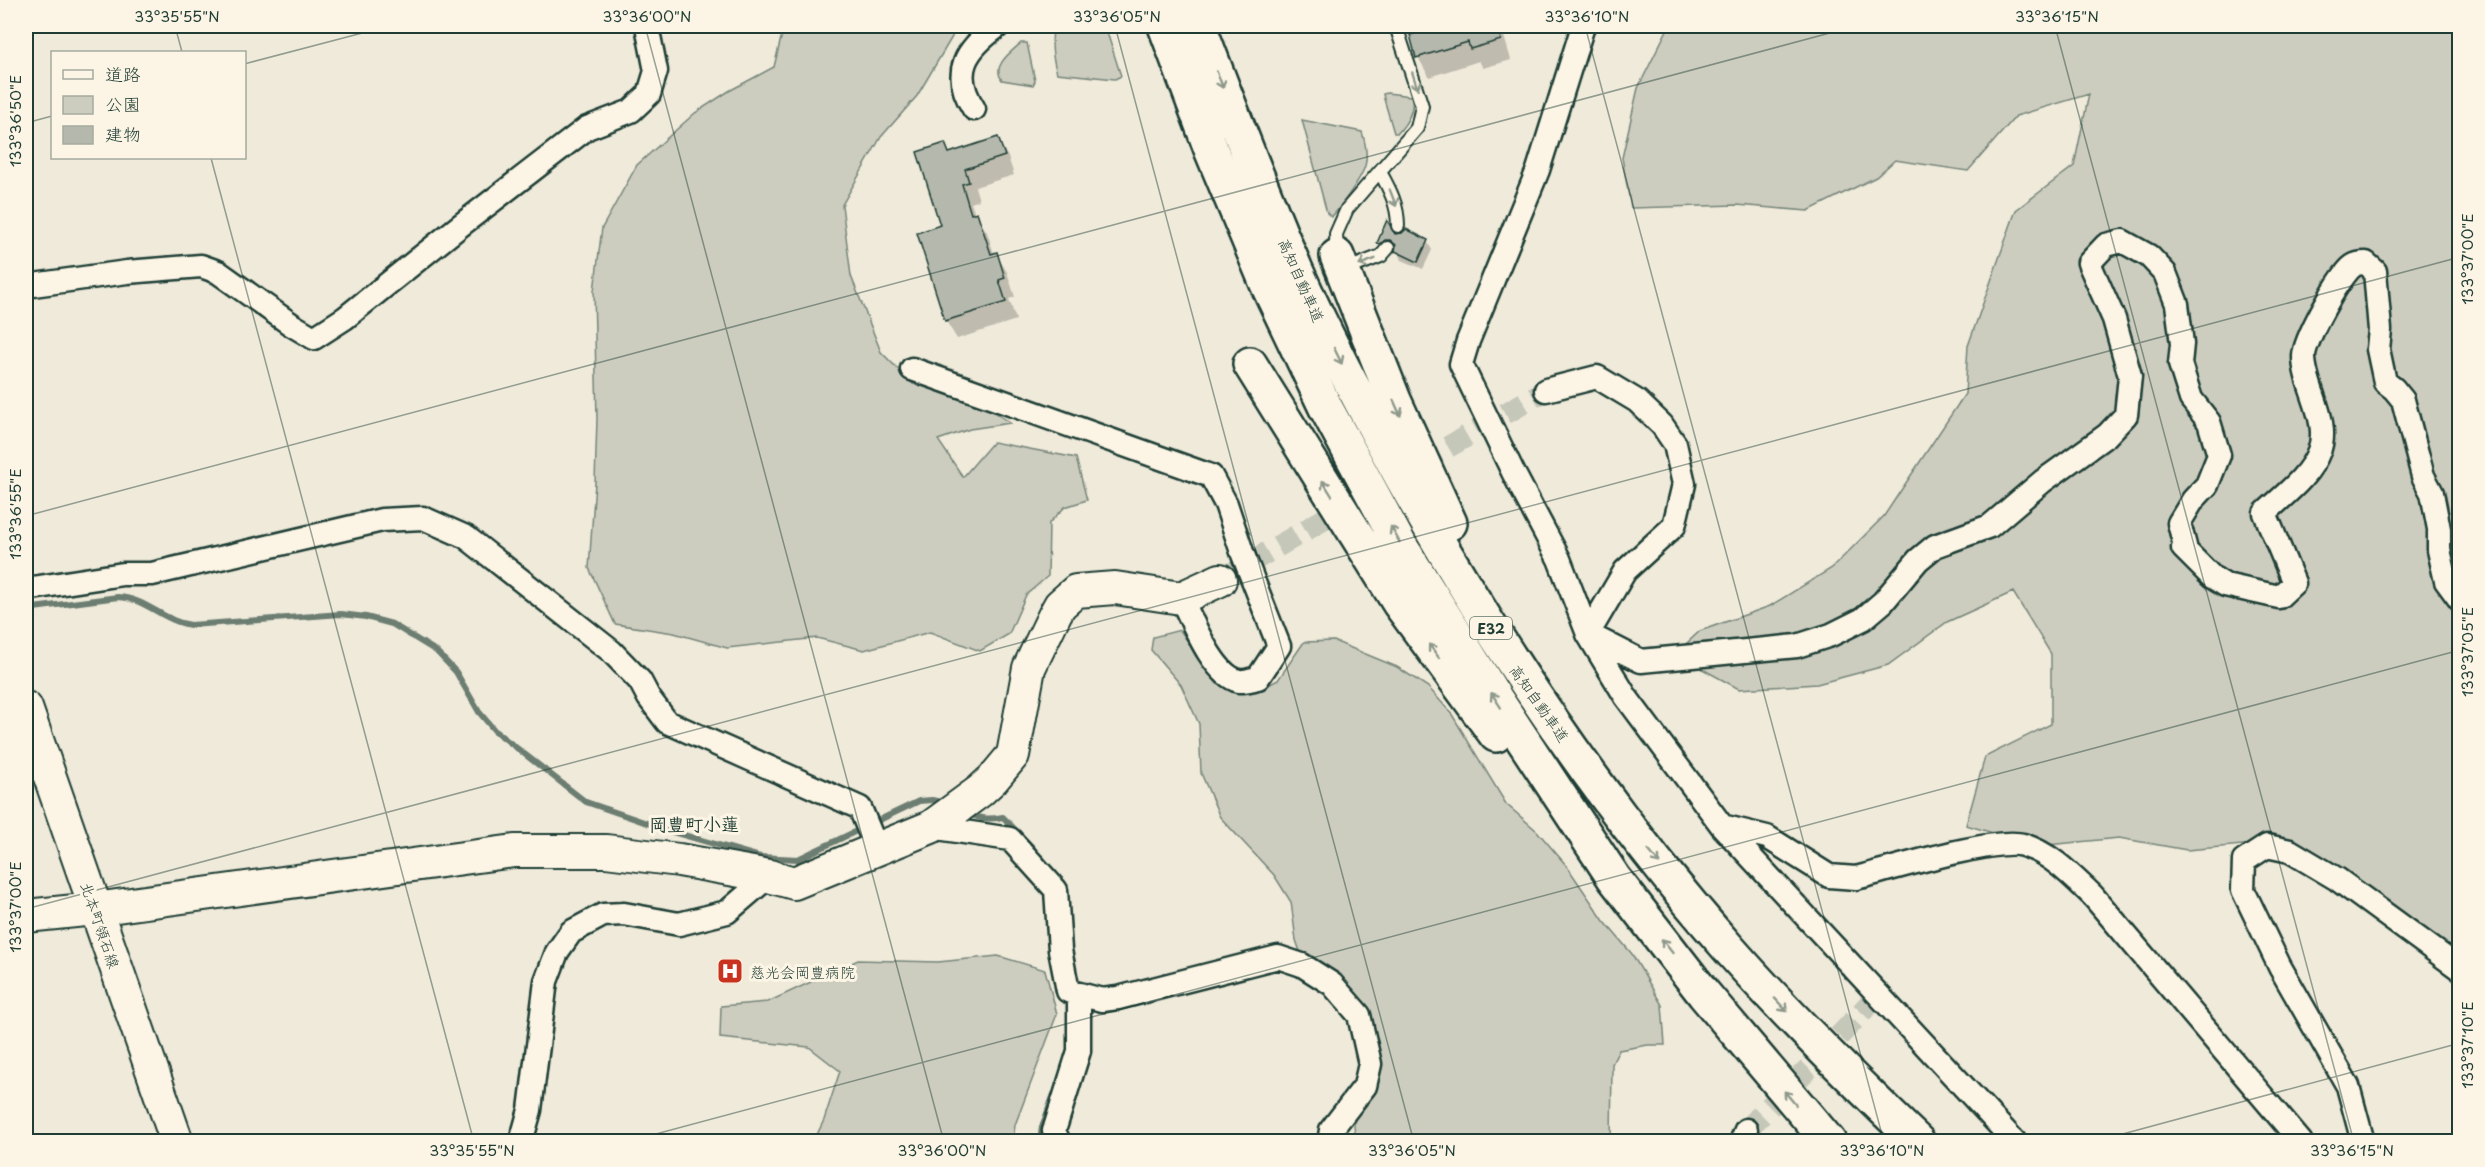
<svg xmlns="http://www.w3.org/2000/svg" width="2485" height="1167" viewBox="0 0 2485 1167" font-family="'Playpen Sans','Klee One',sans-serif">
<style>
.green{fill:#cccdbf;stroke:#76857a;stroke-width:1.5}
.shadow{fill:#0003}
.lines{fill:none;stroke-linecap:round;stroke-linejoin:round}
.stream{stroke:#6c7d71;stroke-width:6}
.building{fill:#b5b9ad;stroke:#1f3d34;stroke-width:1.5}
.street-tunnel{stroke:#c5c7b9;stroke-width:22;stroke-dasharray:22 11;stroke-linecap:butt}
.lane-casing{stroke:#1f3d34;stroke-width:16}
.street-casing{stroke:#1f3d34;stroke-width:27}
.secondary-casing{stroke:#1f3d34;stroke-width:36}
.highway-casing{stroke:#1f3d34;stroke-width:38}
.lane{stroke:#fcf5e5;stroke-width:12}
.street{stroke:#fcf5e5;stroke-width:22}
.secondary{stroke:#fcf5e5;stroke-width:32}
.highway{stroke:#fcf5e5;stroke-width:33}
.oneway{stroke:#8e998c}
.ticks{fill:none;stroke:#1f3d34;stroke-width:1.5;stroke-opacity:0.45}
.labels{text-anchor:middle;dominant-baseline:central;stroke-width:6;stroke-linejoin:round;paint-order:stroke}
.shield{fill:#fcf5e5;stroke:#617469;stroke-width:1.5}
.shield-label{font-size:14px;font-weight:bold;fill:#1f3d34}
.street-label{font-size:15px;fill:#1f3d34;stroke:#fcf5e5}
.poi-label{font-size:15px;fill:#1f3d34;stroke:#fcf5e5;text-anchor:start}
.quarter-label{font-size:18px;font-weight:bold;fill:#1f3d34;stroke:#fcf5e5}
.neatline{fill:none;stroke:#1f3d34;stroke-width:2}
.ticks-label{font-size:15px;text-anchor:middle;fill:#1f3d34}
</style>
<rect width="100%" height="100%" fill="#efeada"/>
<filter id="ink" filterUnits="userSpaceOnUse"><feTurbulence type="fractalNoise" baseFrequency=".0167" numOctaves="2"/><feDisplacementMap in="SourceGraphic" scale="12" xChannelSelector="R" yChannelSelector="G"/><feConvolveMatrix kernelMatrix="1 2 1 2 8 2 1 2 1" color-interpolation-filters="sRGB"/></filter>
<g filter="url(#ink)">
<!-- green -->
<path class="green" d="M784 26H955L952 37 917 96 881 137 842 205 851 276 881 352 913 384 971 397 1010 423 970 429 938 440 963 477 993 442 1076 458 1087 500 1065 507 1049 523 1048 576 1026 595 1009 634 980 651 930 632 864 650 817 638 727 648 674 633 615 624 589 568 595 483 597 419 594 291 602 228 637 165 695 113 729 91 774 67Z
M1054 26H1105L1121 76 1115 79 1057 73C1052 57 1050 43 1054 26Z
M1669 26H2459V955L2333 874 2265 843 2187 850 2119 838 2037 846 1966 825 1985 757 2051 724V654L2013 592 1947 622 1888 665 1817 684 1739 689 1675 654 1700 631 1770 606 1832 568 1884 516 1965 394 1968 346 2016 210 2074 166 2089 94 2016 116 1968 171 1895 160 1876 177 1808 211 1737 205 1631 208 1622 158 1638 88Z
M1021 43H1027L1035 81 1033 85 1002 80C991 66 1011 52 1021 43Z
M1387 93 1411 96C1416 110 1407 123 1398 133H1394L1384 99 1383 94Z
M1302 120 1362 132C1371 161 1366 170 1349 194 1343 202 1338 211 1331 217L1327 213Z
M1180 630 1217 684 1243 692 1265 687 1278 680 1304 642 1334 641 1397 667 1428 687 1451 713 1506 804 1537 831 1566 865 1604 921 1632 954 1662 1005 1665 1045H1648L1619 1050 1612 1064 1611 1141H1356L1354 1126 1363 1047 1350 1005 1312 986 1296 940 1291 902 1274 875 1220 817 1201 773 1199 724 1181 685 1151 650 1153 637Z
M998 956 1045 970 1057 1014 1015 1125 1013 1141H814L824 1120 840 1071 809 1047 720 1038 721 1006 768 1002 858 960 938 962Z"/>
<!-- shadow -->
<path class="shadow" d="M1444 26H1501L1511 60 1483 68 1479 61 1429 77 1418 57 1412 36Z
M998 139 1008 157 1014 175 975 187 979 200 971 203 975 214 987 232 994 254H996L1007 272 1015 297 1009 299 1016 320 957 339 946 321 919 234 942 226 945 144 950 154Z
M1394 235 1427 241 1432 250 1423 269 1402 260 1397 248 1383 251 1378 243Z"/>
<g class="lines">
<!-- stream -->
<path class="stream" d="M26 609 118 597C146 598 164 622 191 625L341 614 366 617 392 624 436 651 456 672 479 712 495 731 586 802 673 832 760 857 798 859 919 801 932 800 945 803
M965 812C979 819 988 820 1003 817L1033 848
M1040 1142 1042 1127 1054 1094"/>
</g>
<!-- building -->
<path class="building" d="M1439 26H1507V29L1499 32 1501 40 1470 49 1468 42 1416 58 1410 35Z
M998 137 1005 156 965 169 969 182 962 184 971 214 977 212 991 254 997 252 1005 278 999 280 1006 302 945 321 917 233 940 225 917 152 945 143 949 153Z
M1387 220 1395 234 1402 233 1406 229 1428 240 1418 262 1395 251 1396 245 1390 240H1385L1380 244 1377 243Z"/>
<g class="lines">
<!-- street-tunnel -->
<path class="street-tunnel" d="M1220 580 1546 390
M1746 1130 1812 1065 1873 1000"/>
<!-- lane casing -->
<g class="lane-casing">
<path id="lane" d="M1380 172C1390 190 1398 205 1398 226
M1337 255 1336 234 1347 209 1417 128 1422 106 1396 26
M1345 270 1381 256 1388 248"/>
</g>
<!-- street casing -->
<g class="street-casing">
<path id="street" d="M1583 26 1538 170 1468 341 1461 364 1513 472 1559 559 1588 634 1626 697 1722 826 2015 1142
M974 109C950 72 966 49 998 26
M26 286 127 272 201 266 218 272 292 325 314 338 345 318 461 225 587 128 631 111 649 94 656 71 647 26
M912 369 1211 476 1226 504 1242 552 1279 646 1258 678C1253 679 1244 682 1239 681 1213 675 1192 620 1181 598
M1546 390 1597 377 1637 401 1662 425 1675 444 1684 484 1674 526 1625 571 1588 634
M26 589 123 574H152L382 520 423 518 466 537 611 651 640 681 649 698 667 722 860 808 877 849
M1588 634 1641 661 1797 646 1831 635 1863 619 1883 602 1918 560 1935 546 1990 526 2043 481 2107 435 2126 415 2130 376 2114 319 2089 263 2106 245 2122 241 2149 256 2165 273 2177 304 2182 344 2180 364 2191 399 2209 422 2219 455 2207 485 2193 500 2179 523 2185 546 2183 548 2212 577 2225 585 2279 597 2294 583 2265 513C2284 495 2310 476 2319 451 2331 421 2304 387 2304 357 2303 342 2340 275 2353 266 2356 264 2362 263 2366 263L2375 271 2380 330 2378 349 2385 382 2394 389 2403 400 2423 476 2432 493 2439 529V550L2446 581 2460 600
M1722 826 1767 837 1829 876 1856 878C1889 870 1996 837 2023 845 2052 854 2072 876 2093 896L2301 1142
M931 827 1010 839 1056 890 1060 950 1068 991 1102 1000 1118 998 1278 957 1302 965 1332 984 1359 1015 1370 1064 1365 1086 1331 1130 1329 1142
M521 1142 530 1110 546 981 557 952 571 932 603 915 624 914 679 924 727 912 769 876
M1059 1142 1054 1131 1079 1051V994
M1741 1142 1746 1130
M2363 1142 2348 1086 2280 967 2243 890 2244 861 2267 846 2290 851 2337 879 2460 969"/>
</g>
<!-- secondary casing -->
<g class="secondary-casing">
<path id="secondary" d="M26 708 177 1142
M26 916 95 909 514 851H606L679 860 769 876 794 883 931 827 980 791 993 779 1013 755 1029 668 1055 614 1060 605 1076 591 1115 588 1181 598 1220 580"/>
</g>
<!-- highway casing -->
<g class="highway-casing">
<path id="highway" d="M1165 26 1212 152 1267 284 1326 408 1400 545 1496 699 1614 878 1704 994 1829 1142
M1199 26C1230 107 1261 189 1296 270 1328 342 1365 411 1403 480 1496 646 1603 806 1729 949 1789 1017 1853 1080 1918 1142
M1337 256 1394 400 1450 523
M1250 364 1399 603 1496 735"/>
</g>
<!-- lane -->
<use href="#lane" class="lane"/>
<!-- street -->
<use href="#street" class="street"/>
<!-- secondary -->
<use href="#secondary" class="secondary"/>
<!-- highway -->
<use href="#highway" class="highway"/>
</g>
<!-- one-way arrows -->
<defs><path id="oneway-shaft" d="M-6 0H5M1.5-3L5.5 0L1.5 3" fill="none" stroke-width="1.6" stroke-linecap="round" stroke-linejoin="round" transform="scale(1.5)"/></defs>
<g class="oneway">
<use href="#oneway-shaft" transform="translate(1220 80) rotate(69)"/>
<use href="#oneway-shaft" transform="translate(1415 81) rotate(72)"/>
<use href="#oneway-shaft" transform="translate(1393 198) rotate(69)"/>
<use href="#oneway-shaft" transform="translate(1367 262) rotate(159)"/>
<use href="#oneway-shaft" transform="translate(1338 356) rotate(64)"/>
<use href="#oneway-shaft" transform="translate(1397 408) rotate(66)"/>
<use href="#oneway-shaft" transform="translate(1327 488) rotate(-122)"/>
<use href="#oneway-shaft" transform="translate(1395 534) rotate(-119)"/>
<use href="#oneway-shaft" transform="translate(1434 651) rotate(-126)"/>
<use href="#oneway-shaft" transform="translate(1496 700) rotate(-123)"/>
<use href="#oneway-shaft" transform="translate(1654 857) rotate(51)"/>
<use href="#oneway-shaft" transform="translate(1667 946) rotate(-128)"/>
<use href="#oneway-shaft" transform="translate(1781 1005) rotate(47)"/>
<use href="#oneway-shaft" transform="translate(1790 1098) rotate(-130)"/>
</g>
</g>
<!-- ticks -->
<path class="ticks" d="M175 26 182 52M645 26 944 1142M1115 26 1414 1142M1585 26 1884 1142M2055 26 2354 1142M244 64 389 26M26 123 52 116M211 158 474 1142M26 516 1856 26M26 909 2460 257M626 1142 2460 650M2093 1142 2460 1043"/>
<!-- icons -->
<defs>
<g id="hospital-square" transform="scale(1.35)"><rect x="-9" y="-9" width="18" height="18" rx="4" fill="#c8321e" stroke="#fcf5e5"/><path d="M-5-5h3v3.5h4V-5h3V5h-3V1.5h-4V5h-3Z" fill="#fff"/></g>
</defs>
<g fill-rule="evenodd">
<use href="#hospital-square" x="730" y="971"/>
</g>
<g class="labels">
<!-- shield labels -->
<rect class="shield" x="1470" y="617" width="42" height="22" rx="4.5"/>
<g class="shield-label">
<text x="1491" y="628">E32</text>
</g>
<!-- street labels -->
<g class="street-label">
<text transform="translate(1302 280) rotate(66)">高知自動車道</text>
<text transform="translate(1540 703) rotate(55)">高知自動車道</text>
<text transform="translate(101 925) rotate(71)">北本町領石線</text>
</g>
<!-- poi labels -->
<g class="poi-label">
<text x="750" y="971">慈光会岡豊病院</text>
</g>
<!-- quarter labels -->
<g class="quarter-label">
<text x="694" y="823">岡豊町小蓮</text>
</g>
</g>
<!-- margin -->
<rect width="2485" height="1167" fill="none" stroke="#fcf5e5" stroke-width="66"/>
<!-- legend -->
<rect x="51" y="51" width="195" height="108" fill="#fcf5e5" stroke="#a4ab9e" stroke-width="1.5"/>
<rect x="63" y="70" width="30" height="9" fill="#fcf5e5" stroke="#a4ab9e" stroke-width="1.5"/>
<text x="105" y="81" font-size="18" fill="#1f3d34">道路</text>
<rect x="63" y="96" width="30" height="18" fill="#cccdbf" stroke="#a4ab9e" stroke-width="1.5"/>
<text x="105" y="111" font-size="18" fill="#1f3d34">公園</text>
<rect x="63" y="126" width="30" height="18" fill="#b5b9ad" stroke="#a4ab9e" stroke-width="1.5"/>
<text x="105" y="141" font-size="18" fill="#1f3d34">建物</text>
<rect x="33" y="33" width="2419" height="1101" class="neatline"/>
<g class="ticks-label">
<text x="177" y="22">33°35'55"N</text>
<text x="647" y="22">33°36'00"N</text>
<text x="1117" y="22">33°36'05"N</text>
<text x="1587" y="22">33°36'10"N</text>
<text x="2057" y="22">33°36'15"N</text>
<text transform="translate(16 121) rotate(-90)" y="5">133°36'50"E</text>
<text transform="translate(2468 259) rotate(-90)" y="5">133°37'00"E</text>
<text transform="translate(16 514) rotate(-90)" y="5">133°36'55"E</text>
<text transform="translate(2468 652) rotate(-90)" y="5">133°37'05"E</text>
<text transform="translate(16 907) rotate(-90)" y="5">133°37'00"E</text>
<text transform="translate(2468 1045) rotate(-90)" y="5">133°37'10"E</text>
<text x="472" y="1156">33°35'55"N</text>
<text x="942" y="1156">33°36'00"N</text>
<text x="1412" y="1156">33°36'05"N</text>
<text x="1882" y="1156">33°36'10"N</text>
<text x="2352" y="1156">33°36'15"N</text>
</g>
</svg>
